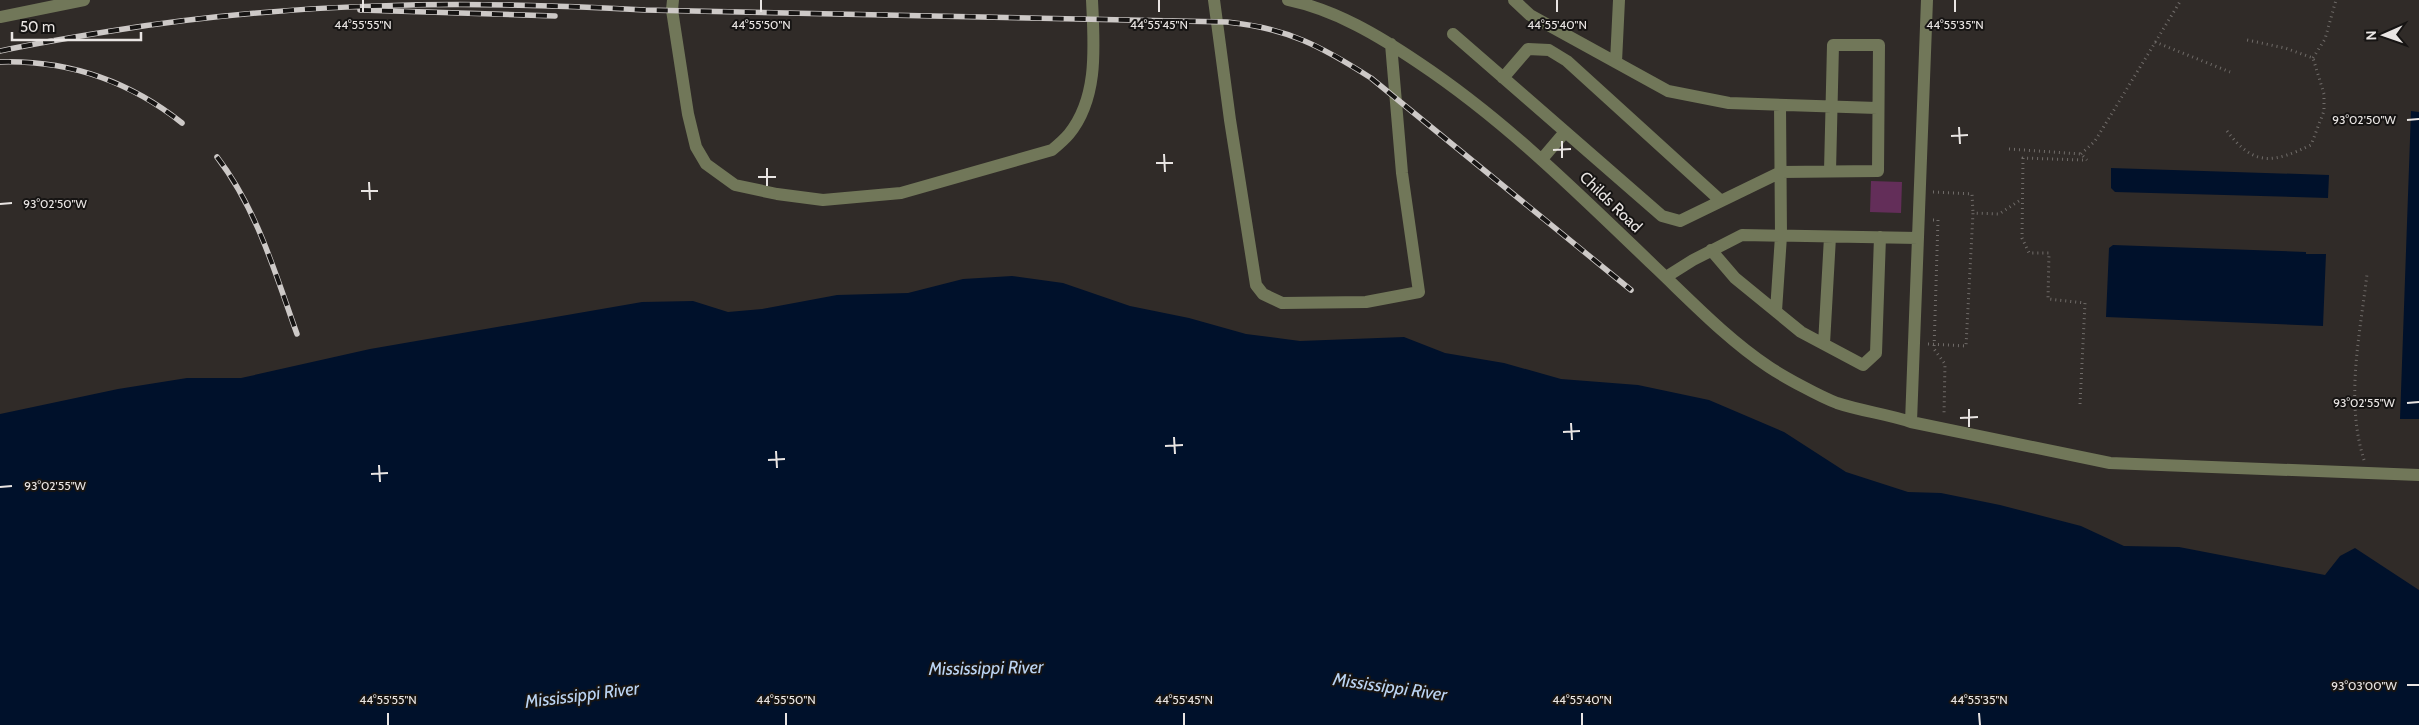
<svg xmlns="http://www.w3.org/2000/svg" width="2419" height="725" viewBox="0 0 2419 725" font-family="Cabin,sans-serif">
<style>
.water{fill:#00112b}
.building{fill:#632e59}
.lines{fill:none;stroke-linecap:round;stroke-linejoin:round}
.path{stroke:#706c69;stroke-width:3;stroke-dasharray:1 4;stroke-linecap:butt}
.minor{stroke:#717759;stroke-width:12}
.rail-casing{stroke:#cdc9c7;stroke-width:5.5}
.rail{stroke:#161413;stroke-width:4;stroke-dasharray:11;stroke-linecap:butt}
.ticks{fill:none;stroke:#e9e5e3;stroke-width:2}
.labels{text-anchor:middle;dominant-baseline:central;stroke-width:4;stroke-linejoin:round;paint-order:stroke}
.street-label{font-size:16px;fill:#e9e5e3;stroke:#161413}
.water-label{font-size:18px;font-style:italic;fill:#bbd4f3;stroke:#161413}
.ticks-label{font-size:12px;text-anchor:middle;fill:#e9e5e3;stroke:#161413;stroke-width:4;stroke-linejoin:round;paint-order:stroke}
</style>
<rect width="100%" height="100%" fill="#302b28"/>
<!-- water -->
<path class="water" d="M2411 111 2419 112V419H2400Z
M2111 168 2329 175 2328 198 2115 192 2111 188Z
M2113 245 2306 252V254H2326L2323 326 2106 317 2109 248Z
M1012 276 1063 283 1130 306 1189 318 1246 334 1300 341 1404 337 1445 353 1504 363 1561 379 1638 385 1709 400 1784 432 1846 472 1908 492 1941 493 2000 505 2081 526 2124 546 2179 547 2325 575 2340 556 2355 548 2419 590V725H0V414L118 389 187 378H241L370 349 642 302 693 301 728 312 762 309 837 295 908 293 963 279Z"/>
<!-- building -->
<path class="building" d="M1871 181 1902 182 1901 213 1870 212Z"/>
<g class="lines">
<!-- path -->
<path class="path" d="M2155 42 2230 72
M2313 58 2325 39 2336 0
M2227 131C2254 167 2273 163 2311 145L2324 111V94L2313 58 2285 48 2247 40
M2009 149 2081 154 2087 160
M2081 154 2095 141 2181 0
M1933 192 1972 194 1973 213
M1933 220H1938L1934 349 1945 364 1944 414
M1928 344 1966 346 1973 213 1999 214 2022 199
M2080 404 2085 303 2048 299 2049 253H2029L2022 238 2023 158 2083 160
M2364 460C2345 400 2360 335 2367 274"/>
<!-- minor -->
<path class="minor" d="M673 0 672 10 688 114 696 147 706 164 735 185 777 194 823 200 901 193 1052 150C1058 145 1064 140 1069 134 1099 97 1094 45 1092 0
M1214 0 1230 120 1256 285 1263 294 1282 303 1366 302 1419 292 1402 173 1391 44
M1288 0C1336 10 1379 36 1419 63 1506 121 1579 194 1654 266 1691 301 1727 339 1769 367 1784 377 1821 397 1837 403 1861 411 1887 414 1911 422L2110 463 2419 475
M1514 0 1530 15 1668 91 1729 103 1877 108
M0 17 84 0
M1453 34 1662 216 1680 221 1781 172 1878 171 1879 45H1833L1830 171
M1616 62 1619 0
M1503 78 1528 49 1549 50 1567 61 1721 201
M1542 159 1565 132
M1711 250 1735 278 1801 332 1863 365 1876 353 1880 237
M1666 277 1693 260 1742 235 1918 238
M1776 311 1781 236 1780 105
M1824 344 1830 237
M1911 422 1927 0"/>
<!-- rail casing -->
<g class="rail-casing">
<path id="rail" d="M360 10 555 16
M0 51C37 43 74 37 111 31 290 2 465 0 645 10L1227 22C1287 28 1321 46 1371 78L1631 290
M0 62C68 60 129 81 182 123
M217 157C257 209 275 273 297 334"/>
</g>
<!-- rail -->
<use href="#rail" class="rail"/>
</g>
<!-- ticks -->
<path class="ticks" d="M363 0V12M761 0V12M1159 0V12M1557 0V12M1955 0V12M2407 120 2419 119M1959 127 1960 144M1951 136 1968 135M1562 141V158M1553 150 1571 149M1164 154 1165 172M1156 163H1173M767 168V186M758 177H776M369 182 370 200M361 191H378M0 204 12 203M2407 403 2419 402M1969 409V427M1960 418 1978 417M1571 423 1572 440M1563 432 1580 431M1174 437 1175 454M1165 446 1183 445M776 451 777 468M768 460 785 459M379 465 380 482M371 474 388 473M0 487 12 486M2407 685H2419M388 713V725M786 713V725M1184 713V725M1582 713V725M1979 713 1980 725"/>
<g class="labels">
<!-- street labels -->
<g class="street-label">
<text transform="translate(1611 202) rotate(44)">Childs Road</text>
</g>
<!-- water labels -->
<g class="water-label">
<text transform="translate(986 668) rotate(-1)">Mississippi River</text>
<text transform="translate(1390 687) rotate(8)">Mississippi River</text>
<text transform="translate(582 695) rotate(-7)">Mississippi River</text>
</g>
</g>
<g class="ticks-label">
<text x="363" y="29">44°55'55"N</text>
<text x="761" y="29">44°55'50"N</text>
<text x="1159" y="29">44°55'45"N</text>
<text x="1557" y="29">44°55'40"N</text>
<text x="1955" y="29">44°55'35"N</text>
<text x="2364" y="124">93°02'50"W</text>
<text x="55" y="208">93°02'50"W</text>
<text x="2364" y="407">93°02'55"W</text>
<text x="55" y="490">93°02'55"W</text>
<text x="2364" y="690">93°03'00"W</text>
<text x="388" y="704">44°55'55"N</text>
<text x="786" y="704">44°55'50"N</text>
<text x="1184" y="704">44°55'45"N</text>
<text x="1582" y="704">44°55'40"N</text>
<text x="1979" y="704">44°55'35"N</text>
</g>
<!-- north arrow -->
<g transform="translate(2384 35) rotate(268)" stroke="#161413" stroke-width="4" paint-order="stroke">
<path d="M0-4L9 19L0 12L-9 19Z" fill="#e9e5e3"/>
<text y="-8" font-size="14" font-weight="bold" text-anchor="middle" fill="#e9e5e3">N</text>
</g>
<!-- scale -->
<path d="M12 32v8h129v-8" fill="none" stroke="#e9e5e3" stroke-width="2.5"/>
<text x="20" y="32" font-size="15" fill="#e9e5e3" stroke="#161413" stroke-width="4" paint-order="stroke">50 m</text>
</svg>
